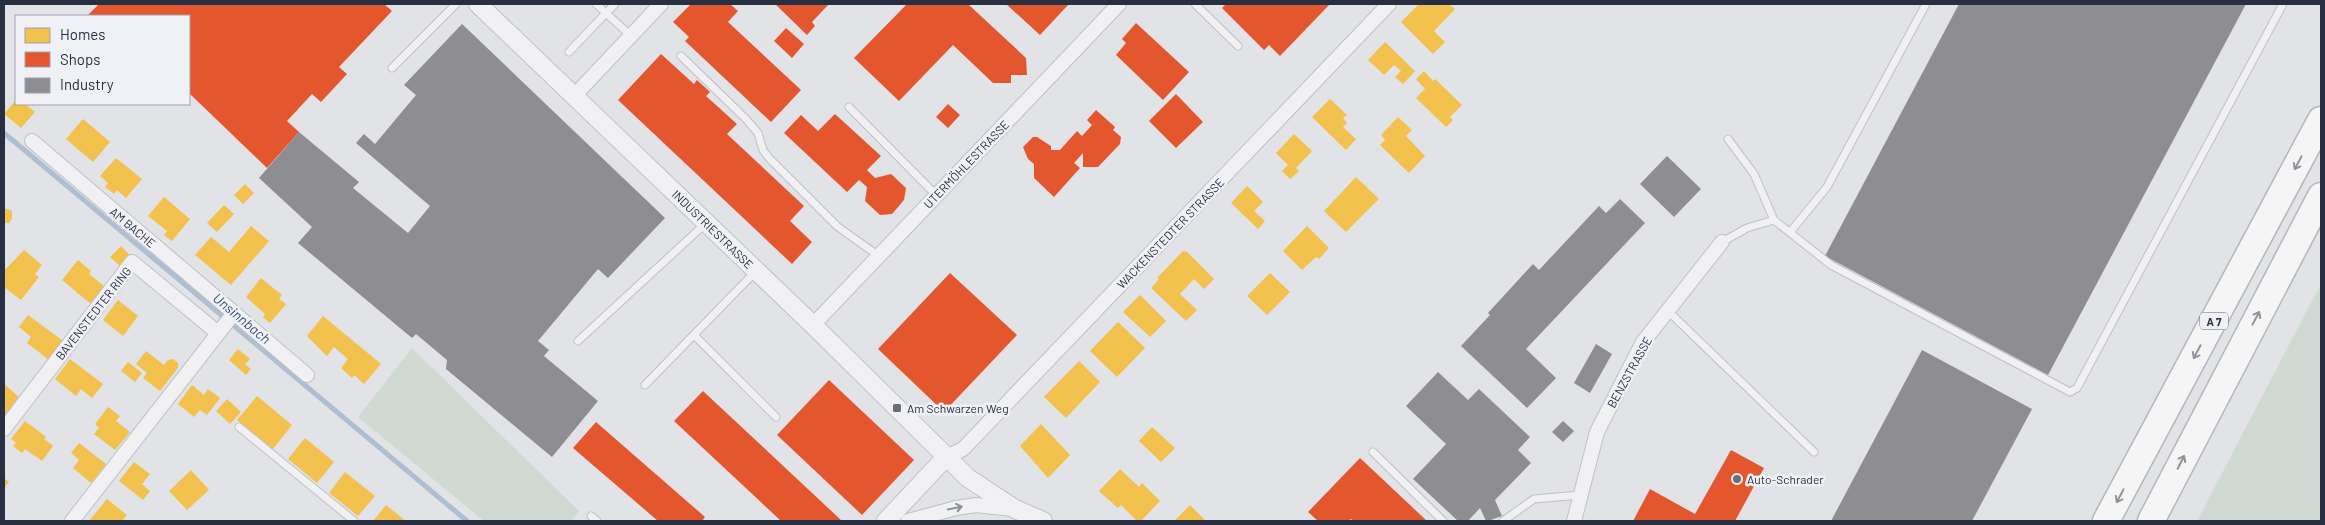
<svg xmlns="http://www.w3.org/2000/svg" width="2325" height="525" viewBox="0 0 2325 525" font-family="Barlow,sans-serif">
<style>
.green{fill:#d1dad2}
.homes{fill:#f2c14e}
.shops{fill:#e4572e}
.industry{fill:#8d8d92}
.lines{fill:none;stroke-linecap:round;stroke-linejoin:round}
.stream{stroke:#afbed2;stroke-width:5}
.service-casing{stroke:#bfc1c5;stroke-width:9}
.minor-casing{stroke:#bfc1c5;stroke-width:16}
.tertiary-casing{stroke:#bfc1c5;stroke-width:20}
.motorway-casing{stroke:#b3b6bb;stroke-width:29}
.service{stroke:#f1f1f3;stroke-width:7}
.minor{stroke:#f1f1f3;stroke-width:14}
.tertiary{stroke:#f1f1f3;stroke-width:18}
.motorway{stroke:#f5f5f6;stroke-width:26}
.oneway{stroke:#8e929b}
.oneway2{stroke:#8c909a}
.poi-dot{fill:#696e7a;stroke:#eff1f6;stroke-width:2}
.labels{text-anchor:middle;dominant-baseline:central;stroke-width:5;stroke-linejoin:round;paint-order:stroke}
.shield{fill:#eff1f6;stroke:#646977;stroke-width:1}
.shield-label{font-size:11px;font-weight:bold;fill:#282f40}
.street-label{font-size:12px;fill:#282f40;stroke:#eff1f6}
.poi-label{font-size:12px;fill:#282f40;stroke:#eff1f6;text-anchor:start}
.water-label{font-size:14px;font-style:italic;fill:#324c74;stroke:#eff1f6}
</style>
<rect width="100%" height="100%" fill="#e1e3e7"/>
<!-- green -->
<path class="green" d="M2321 284V521H2197L2304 316Z
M412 348 579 511 571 521H484L358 417Z"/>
<!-- homes -->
<path class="homes" d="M1419 4H1449L1455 9 1434 31 1445 42 1433 54 1401 22Z
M1385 42 1415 71 1403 84 1395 77 1401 71 1394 65 1384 75 1368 60Z
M1424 71 1433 81 1435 79 1462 105 1450 117 1453 120 1446 127 1416 98 1425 89 1416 79Z
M1330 99 1347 115 1343 118 1347 123 1343 127 1356 139 1346 150 1312 117Z
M16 100V104H25L35 112 21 128 4 114Z
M1398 117 1412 130 1406 136 1425 156 1409 173 1380 145 1385 140 1381 135Z
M83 119 110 142 93 162 66 139Z
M1294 134 1312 151 1296 168 1299 171 1290 179 1282 171 1288 165 1276 153Z
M116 158 142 179 126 198 117 190 114 194 105 187 108 183 100 176Z
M1356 177 1379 199 1346 232 1324 211Z
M245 184 254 193 243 204 234 195Z
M1247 186 1263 202 1254 211 1265 221 1258 229 1231 203Z
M164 197 190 219 172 241 164 235 167 231 148 216Z
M224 205 234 214 217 232 207 223Z
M4 208 12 211V218L9 223H4Z
M251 226 269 241 231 285 195 255 211 237 229 252Z
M1307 226 1329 248 1319 259 1316 257 1302 270 1283 251Z
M121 246 131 256 121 267 110 257Z
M24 250 42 265 35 274 39 277 21 300 4 287V271Z
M1183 251 1187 252 1214 279 1204 289 1194 279 1180 294 1197 310 1186 321 1151 288 1159 279 1157 278Z
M78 260 91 271 89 274 104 286 91 304 62 280Z
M1270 273 1290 292 1267 315 1247 296Z
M261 278 282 295 279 299 286 304 270 323 263 317 265 314 246 297Z
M1140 295 1166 321 1150 337 1123 312Z
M118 300 138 316 123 336 103 320Z
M28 315 63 341 49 360 27 343 31 337 19 327Z
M323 316 381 364 364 384 354 375 352 378 341 368 348 359 334 347 327 356 307 336Z
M1118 322 1145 348 1117 377 1090 351Z
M238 349 250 359 245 364 251 369 246 375 229 360Z
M146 351 164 365 168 360 173 359 178 363V368L160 391 143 378 147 373 136 364Z
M70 359 103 384 92 398 81 389 76 396 55 379Z
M1079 361 1100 382 1066 418 1044 397Z
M128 362 142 373 135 382 121 371Z
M4 384 19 397 4 417Z
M192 385 204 395 208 389 220 398 207 415 200 410 194 417 178 404Z
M257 396 292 425 273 449 237 420Z
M227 399 241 412 230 424 216 411Z
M108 407 120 416 116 421 130 432 115 450 94 434 99 428 95 424Z
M25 421 46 437 44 439 53 446 42 461 25 449 22 453 13 446 16 443 11 439Z
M1041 424 1070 455 1048 478 1020 446Z
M1152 427 1175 448 1161 462 1139 441Z
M305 438 334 462 317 483 288 459Z
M79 443 106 464 91 483 73 468 79 460 71 453Z
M134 462 150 474 142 484 150 491 143 500 119 481Z
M1120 469 1139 487 1142 483 1160 501 1141 521H1137L1121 505 1118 508 1099 491Z
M191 470 209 490 187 510 169 491Z
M345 472 375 496 358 516 329 493Z
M4 478 9 482 4 488Z
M107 499 127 515 122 521H89Z
M386 505 401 517 405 521H373Z
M1190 505 1206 521H1174Z"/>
<!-- shops -->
<path class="shops" d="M97 4H384L392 11 339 67 347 74 321 102 312 94 287 121 299 132 267 168 189 93V16H87L98 5Z
M691 4H730L738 11 728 22 801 90 771 122 685 41 689 37 673 22Z
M775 4H829L812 22 815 26 807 35Z
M907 4H968L1026 58 1027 75H1011V83H993L953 45 899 101 854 58Z
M1006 4H1069L1040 35Z
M1226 4H1330L1280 56 1269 45 1264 50 1222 8Z
M1136 23 1189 72 1163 100 1116 55 1126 43 1122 39Z
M786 28 804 44 792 58 774 41Z
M661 54 694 84 697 80 710 92 706 96 737 124 727 134 804 206 790 221 812 242 792 264 618 100Z
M1176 94 1203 122 1176 148 1149 121Z
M948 104 960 115 948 128 936 117Z
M1096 110 1115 127 1113 130 1121 137 1120 144 1098 167H1083V153L1074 163 1080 168 1054 197 1034 178V164L1028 159 1023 147 1033 137H1037L1051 146V150H1060L1077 131 1082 136 1092 125 1087 120Z
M835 114 881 156 867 170 875 178 891 174 906 188 904 200 892 214 880 215 865 201 867 187 859 180 847 192 784 133 801 115 818 131Z
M950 273 1017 335 944 412 878 349Z
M829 380 914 460 862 515 777 435Z
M703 391 763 447 842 521H781L734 477 674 421Z
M596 422 705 517 702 521H658L573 448Z
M1731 450 1764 468 1735 521H1633L1650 489 1695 514Z
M1360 458 1427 521H1353L1351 519 1348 521H1318L1308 512Z"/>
<!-- industry -->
<path class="industry" d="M1959 4H2246L2048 375 1825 256Z
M462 24 665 218 608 278 598 269 538 341 549 350 544 356 598 401 552 457 446 369 447 360 416 334 412 338 298 243 312 227 259 178 299 132 359 182 353 188 408 233 430 206 356 143 364 134 375 144 416 95 404 85Z
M1667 156 1701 189 1674 217 1640 184Z
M1620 199 1645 223 1526 349 1556 378 1527 408 1461 346 1490 315 1488 313 1533 264 1539 270 1599 206 1606 213Z
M1596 344 1612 354 1590 393 1574 383Z
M1922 350 2032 409 1972 521H1831Z
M1438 372 1468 400 1479 389 1530 437 1518 450 1531 463 1495 500 1502 516 1488 521H1486L1480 508 1468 521H1458L1413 479 1446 444 1406 406Z
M1563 421 1574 431 1563 442 1552 432Z"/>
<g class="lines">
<!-- stream -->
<path class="stream" d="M4 133 467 521"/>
<!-- service casing -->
<g class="service-casing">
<path id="service" d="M615 4 606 13 631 36
M1195 4 1238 46
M569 52 606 13 596 4
M681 56 746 119 758 133 763 150 769 158 838 227 879 256
M392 68 456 4
M849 107 936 195
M1728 139 1754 174 1774 220
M1791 231 1827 187 1926 4
M1722 242 1747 228 1774 220 1831 265 2070 392 2077 388 2283 4
M1668 311 1814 452
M694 335 776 417
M578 341 706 223
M645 385 756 271
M239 427 354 521
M1373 452 1443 521
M591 516 597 521
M1503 521 1534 499 1580 495"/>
</g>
<!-- minor casing -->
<g class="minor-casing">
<path id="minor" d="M574 96 661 4
M32 141 307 375
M813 325 1119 4
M4 429 132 262 218 333
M946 457 963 449 1389 4
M72 521 234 313
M908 521 956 508 976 505 1013 509
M1574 521 1597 432 1643 342 1722 242"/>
</g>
<!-- tertiary casing -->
<g class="tertiary-casing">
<path id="tertiary" d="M478 4 813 325 968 478 1015 509 1043 521
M886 521 946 457"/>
</g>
<!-- motorway casing -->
<g class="motorway-casing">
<path id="motorway" d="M2106 521 2321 120
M2151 521 2321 196"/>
</g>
<!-- service -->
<use href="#service" class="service"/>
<!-- minor -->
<use href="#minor" class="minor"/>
<!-- tertiary -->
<use href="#tertiary" class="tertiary"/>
<!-- motorway -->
<use href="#motorway" class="motorway"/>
</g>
<!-- one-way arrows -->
<defs><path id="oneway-shaft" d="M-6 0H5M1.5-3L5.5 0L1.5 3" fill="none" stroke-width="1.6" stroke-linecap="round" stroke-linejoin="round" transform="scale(1.25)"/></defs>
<g class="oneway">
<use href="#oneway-shaft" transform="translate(2298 163) rotate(118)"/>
<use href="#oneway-shaft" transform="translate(2256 318) rotate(-62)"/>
<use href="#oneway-shaft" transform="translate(2197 352) rotate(118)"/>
<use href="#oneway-shaft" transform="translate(2181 462) rotate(-63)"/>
<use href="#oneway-shaft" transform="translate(2120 496) rotate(118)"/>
</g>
<use class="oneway2" href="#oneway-shaft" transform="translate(955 508) rotate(-12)"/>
<!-- markers -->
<g class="poi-dot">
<rect x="892" y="403" width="10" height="10" rx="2.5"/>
<circle cx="1737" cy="479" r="5"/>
</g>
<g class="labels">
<!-- shield labels -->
<rect class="shield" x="2200" y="312.5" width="28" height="17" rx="4"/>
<g class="shield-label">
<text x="2214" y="321">A 7</text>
</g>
<!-- street labels -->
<g class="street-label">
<text transform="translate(966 164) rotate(-46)">UTERMÖHLESTRASSE</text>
<text transform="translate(133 227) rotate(40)">AM BACHE</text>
<text transform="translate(713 229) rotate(44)">INDUSTRIESTRASSE</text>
<text transform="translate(1170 233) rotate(-46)">WACKENSTEDTER STRASSE</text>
<text transform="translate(93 313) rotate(-52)">BAVENSTEDTER RING</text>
<text transform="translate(1629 372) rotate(-61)">BENZSTRASSE</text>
</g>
<!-- poi labels -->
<g class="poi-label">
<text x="907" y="408">Am Schwarzen Weg</text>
<text x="1747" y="479">Auto-Schrader</text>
</g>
<!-- water labels -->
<g class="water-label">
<text transform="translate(242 318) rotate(40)">Unsinnbach</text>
</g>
</g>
<!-- border -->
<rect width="2325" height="525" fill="none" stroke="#282f40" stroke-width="10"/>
<!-- legend -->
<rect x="15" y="15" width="175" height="90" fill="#eff1f6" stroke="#9fa3ad"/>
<rect x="25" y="28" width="25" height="15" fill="#f2c14e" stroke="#9fa3ad"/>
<text x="60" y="40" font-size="15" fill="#282f40">Homes</text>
<rect x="25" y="52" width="25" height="15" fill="#e4572e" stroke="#9fa3ad"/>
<text x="60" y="65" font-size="15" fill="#282f40">Shops</text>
<rect x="25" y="78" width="25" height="15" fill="#8d8d92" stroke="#9fa3ad"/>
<text x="60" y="90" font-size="15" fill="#282f40">Industry</text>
</svg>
